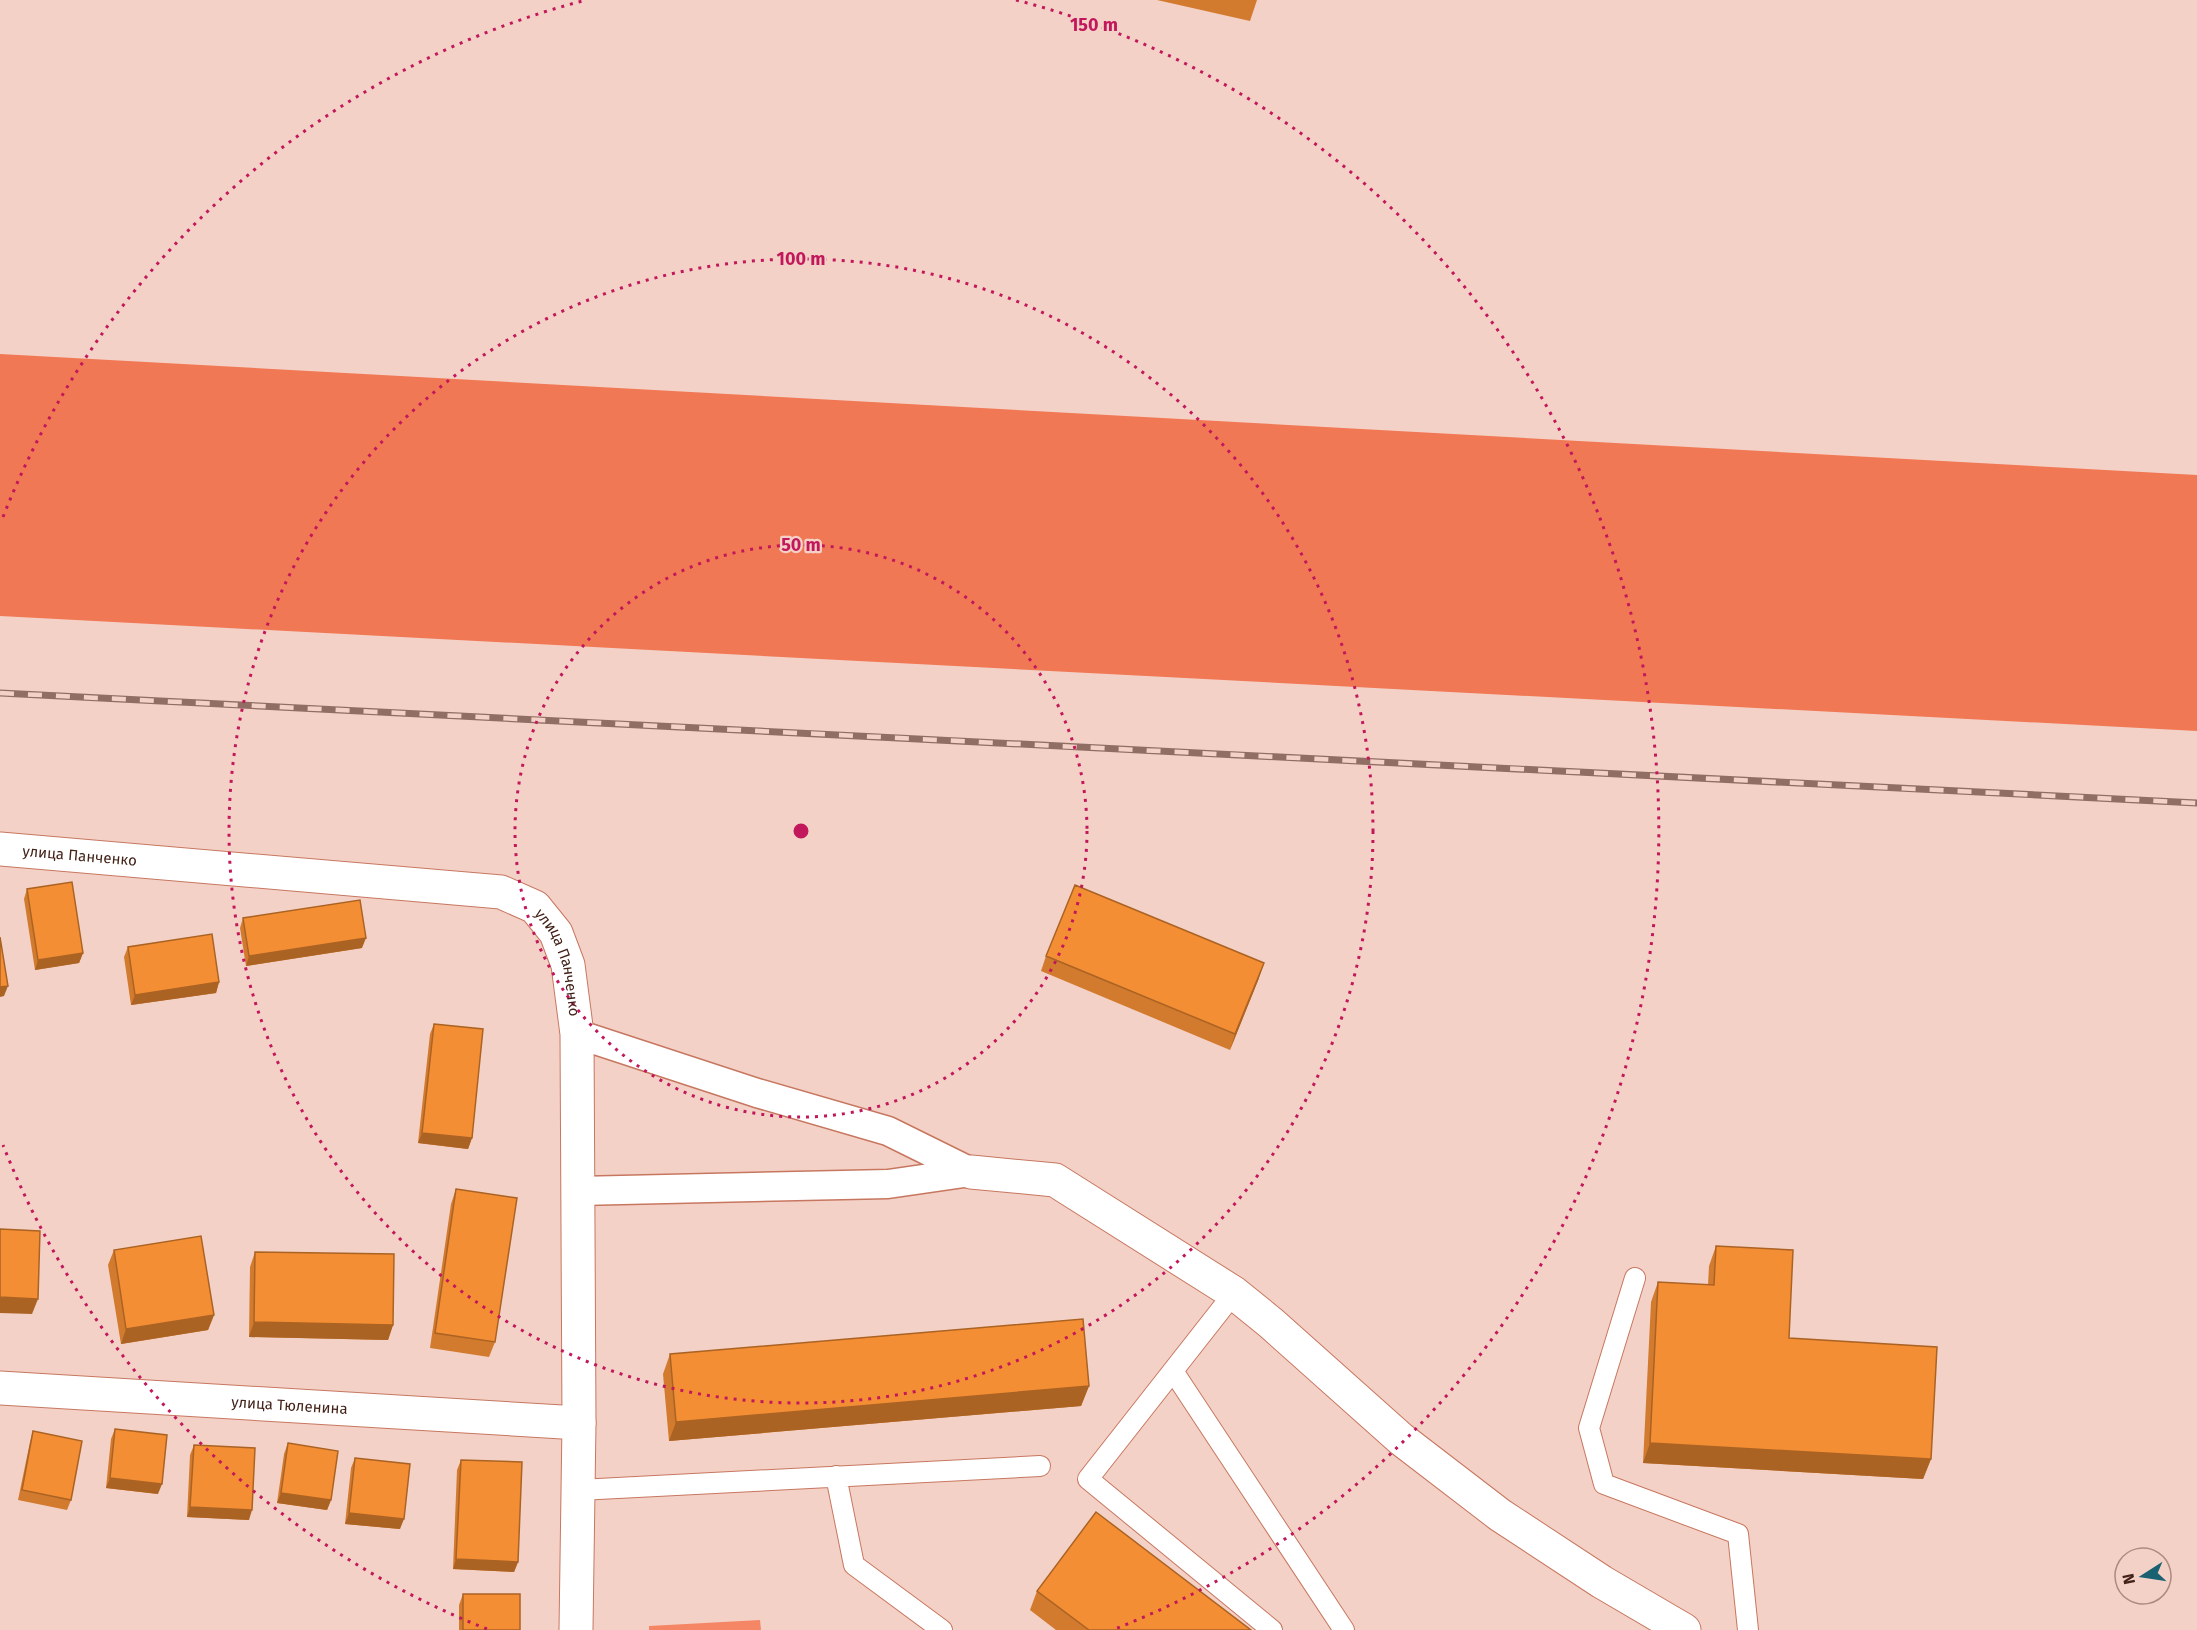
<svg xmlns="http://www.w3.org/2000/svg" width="2197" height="1630" viewBox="0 0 2197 1630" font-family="'Fira Sans',sans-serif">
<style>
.green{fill:#f48666}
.forest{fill:#f17854}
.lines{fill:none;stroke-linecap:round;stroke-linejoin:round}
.service-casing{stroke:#c77760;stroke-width:22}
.pedestrian-casing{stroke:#c77760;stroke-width:31}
.minor-casing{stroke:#c77760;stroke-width:35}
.service{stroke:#fff;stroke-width:20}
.pedestrian{stroke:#fff;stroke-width:28}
.minor{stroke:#fff;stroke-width:33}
.rail-casing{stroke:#906e64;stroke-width:7}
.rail{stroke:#f4d1c6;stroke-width:4.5;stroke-dasharray:14;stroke-linecap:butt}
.wall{fill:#d27a2d}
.shaded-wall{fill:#ab6324}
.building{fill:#f48e34;stroke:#ab6324;stroke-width:1.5}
.ring{fill:none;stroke:#c2185b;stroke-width:3;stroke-dasharray:3 6}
.labels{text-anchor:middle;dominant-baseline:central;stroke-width:4.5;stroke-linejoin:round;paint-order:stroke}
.street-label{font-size:15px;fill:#432319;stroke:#f4d1c6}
.centre{fill:#c2185b;stroke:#f4d1c6;stroke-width:3}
.ring-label{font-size:18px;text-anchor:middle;font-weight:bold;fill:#c2185b;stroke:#f4d1c6;stroke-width:4.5;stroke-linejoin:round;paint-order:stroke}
</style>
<rect width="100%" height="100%" fill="#f4d1c6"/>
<!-- green -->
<path class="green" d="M760 1620 761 1630H649V1626Z"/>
<!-- forest -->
<path class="forest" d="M0 354 2197 475V731L0 616Z"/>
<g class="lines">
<!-- service casing -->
<g class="service-casing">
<path id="service" d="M1635 1278 1589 1428 1604 1484 1738 1534 1748 1630
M1234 1293 1088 1479 1272 1630
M1173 1371 1344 1630
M836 1476 854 1565 942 1630
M579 1490 1040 1466"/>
</g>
<!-- pedestrian casing -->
<g class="pedestrian-casing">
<path id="pedestrian" d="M577 1034 757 1093 888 1131 971 1172
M578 1191 888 1184 971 1172"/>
</g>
<!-- minor casing -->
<g class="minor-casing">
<g id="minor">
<path id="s1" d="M0 849 501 892 535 907 556 933 568 965 577 1034 579 1423 576 1630"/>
<path d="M971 1172 1055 1180 1234 1293 1271 1323 1401 1439 1500 1515 1602 1582 1684 1630"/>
<path id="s2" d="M0 1388 579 1423"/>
</g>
</g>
<!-- service -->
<use href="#service" class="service"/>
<!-- pedestrian -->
<use href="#pedestrian" class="pedestrian"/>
<!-- minor -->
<use href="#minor" class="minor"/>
<!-- rail casing -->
<g class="rail-casing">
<path id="rail" d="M0 693 2197 803"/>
</g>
<!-- rail -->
<use href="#rail" class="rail"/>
</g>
<!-- wall -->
<path class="wall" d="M1157 0H1257L1250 21Z
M27 889 83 953 79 963 35 970 24 899Z
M243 918 362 948 246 966 240 928Z
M128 947 219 982 216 993 131 1005 124 957Z
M1046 956 1259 978 1230 1050 1041 971Z
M434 1024 472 1138 468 1149 418 1143 430 1034Z
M456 1189 495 1342 489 1357 430 1348 451 1204Z
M1716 1246 1789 1338 1931 1459 1923 1479 1643 1463 1651 1302 1658 1282 1708 1285 1709 1266Z
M114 1250 214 1315 208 1330 121 1344 108 1265Z
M255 1252 393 1325 388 1340 249 1337 250 1267Z
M670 1354 1089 1386 1081 1406 669 1441 663 1374Z
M115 1429 158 1494 106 1488 111 1439Z
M33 1431 71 1500 67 1510 18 1500 30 1442Z
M288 1443 331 1500 327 1510 277 1503 284 1454Z
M194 1445 249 1520 187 1517 190 1455Z
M355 1458 400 1529 345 1524 351 1468Z
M461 1460 518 1562 514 1572 453 1569 457 1470Z
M1037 1591 1251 1630H1056L1030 1610Z
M463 1594 520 1630H459V1605Z"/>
<!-- shaded-wall -->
<path class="shaded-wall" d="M366 938 362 948 246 966 249 956Z
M83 953 79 963 35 970 38 960Z
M1264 963 1259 978 1230 1050 1235 1034Z
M219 982 216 993 131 1005 135 995Z
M8 986 4 996 0 997V987Z
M422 1133 472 1138 468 1149 418 1143Z
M0 1297 38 1299 32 1314 0 1313Z
M214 1315 208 1330 121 1344 126 1329Z
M254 1322 393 1325 388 1340 249 1337Z
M1089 1386 1081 1406 669 1441 676 1422Z
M1650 1443 1931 1459 1923 1479 1643 1463Z
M110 1478 162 1484 158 1494 106 1488Z
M281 1493 331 1500 327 1510 277 1503Z
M190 1507 252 1510 249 1520 187 1517Z
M349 1513 404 1519 400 1529 345 1524Z
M456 1559 518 1562 514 1572 453 1569Z"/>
<!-- building -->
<path class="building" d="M72 882 83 953 38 960 27 889Z
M1075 885 1264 963 1235 1034 1046 956Z
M360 900 366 938 249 956 243 918Z
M212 934 219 982 135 995 128 947Z
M0 937 8 986 0 987Z
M434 1024 483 1029 472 1138 422 1133Z
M456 1189 517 1198 495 1342 435 1333Z
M0 1229 40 1231 38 1299 0 1297Z
M201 1236 214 1315 126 1329 114 1250Z
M1716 1246 1793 1250 1789 1338 1937 1347 1931 1459 1650 1443 1658 1282 1714 1285Z
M255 1252 394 1254 393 1325 254 1322Z
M1083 1319 1089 1386 676 1422 670 1354Z
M115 1429 167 1435 162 1484 110 1478Z
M33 1431 82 1441 71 1500 22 1490Z
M288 1443 338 1451 331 1500 281 1493Z
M194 1445 255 1448 252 1510 190 1507Z
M355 1458 410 1464 404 1519 349 1513Z
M461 1460 522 1462 518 1562 456 1559Z
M1096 1512 1251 1630H1089L1037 1591Z
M463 1594H520V1630H463Z"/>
<!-- distance rings -->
<g class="ring">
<circle cx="801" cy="831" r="286"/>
<circle cx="801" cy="831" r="572"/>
<path d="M487 1629A858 858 0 0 1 3 1145M3 517A858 858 0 0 1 586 0M1016 0A858 858 0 0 1 1115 1629"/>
</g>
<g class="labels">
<!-- street labels -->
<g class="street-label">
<text stroke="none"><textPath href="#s1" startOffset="80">улица Панченко</textPath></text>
<text stroke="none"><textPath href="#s1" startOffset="602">улица Панченко</textPath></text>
<text stroke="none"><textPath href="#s2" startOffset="290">улица Тюленина</textPath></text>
</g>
</g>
<circle cx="801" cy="831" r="9" class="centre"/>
<g class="ring-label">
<text x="1094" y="31">150 m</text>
<text x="801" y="265">100 m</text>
<text x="801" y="551">50 m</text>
</g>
<!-- north arrow -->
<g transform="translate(2143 1576) rotate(258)"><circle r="28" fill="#f4d1c6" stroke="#ad8b81" stroke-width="1.5"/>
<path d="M0-4.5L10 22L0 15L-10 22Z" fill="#1a6172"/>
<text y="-9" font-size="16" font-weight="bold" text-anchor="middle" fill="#432319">N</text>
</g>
</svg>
